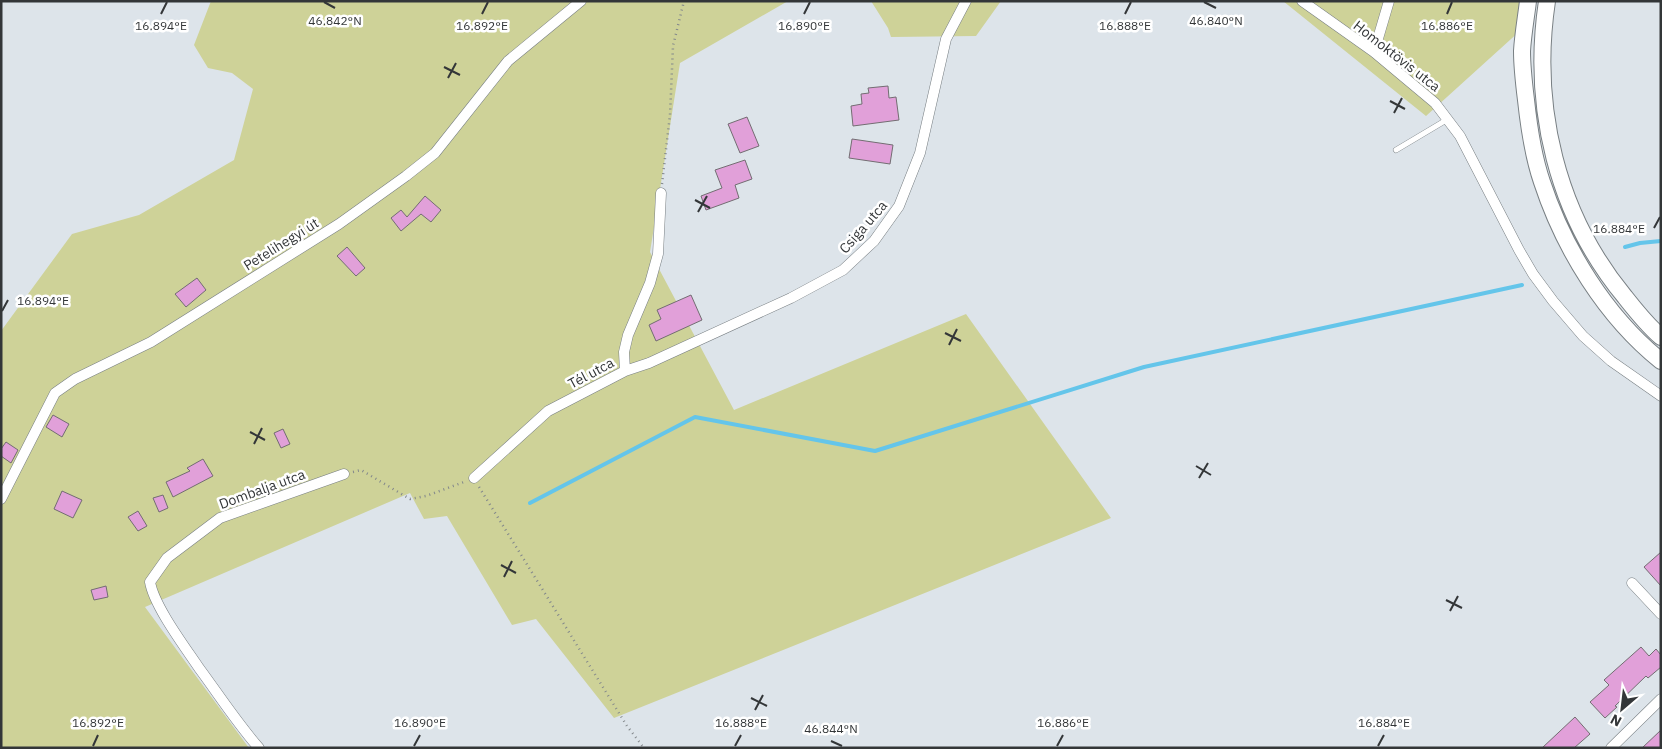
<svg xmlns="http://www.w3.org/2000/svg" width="1662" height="749" viewBox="0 0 1662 749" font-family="'IBM Plex Sans',sans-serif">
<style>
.green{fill:#ced298}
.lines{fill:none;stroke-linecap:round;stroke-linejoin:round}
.stream{stroke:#64c5ea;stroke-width:4}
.building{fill:#e1a0d9;stroke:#736d72}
.lane-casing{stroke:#787f83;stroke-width:6}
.street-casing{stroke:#787f83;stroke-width:11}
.primary-casing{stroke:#787f83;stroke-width:18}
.path{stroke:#82878b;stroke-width:2.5;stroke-dasharray:1 4;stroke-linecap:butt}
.lane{stroke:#fff;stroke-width:5}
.street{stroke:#fff;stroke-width:10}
.primary{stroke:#fff;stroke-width:16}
.ticks{fill:none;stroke:#333638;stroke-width:2}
.labels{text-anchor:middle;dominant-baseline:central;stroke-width:5;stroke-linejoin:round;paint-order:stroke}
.street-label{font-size:14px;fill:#333638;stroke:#fff}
.ticks-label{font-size:12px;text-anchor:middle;fill:#333638;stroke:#fff;stroke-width:5;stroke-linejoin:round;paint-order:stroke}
</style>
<rect width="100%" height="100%" fill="#dde4ea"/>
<!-- green -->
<path class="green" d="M211 1H788L680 63 650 252 734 410 966 314 1111 518 614 718 536 619 512 625 447 516 424 519 410 493 145 607 249 748H1V331L72 234 139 215 234 160 253 89 232 73 208 68 194 45Z
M871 1H1001L976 36 891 37 888 28Z
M1283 1H1534L1521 30 1426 116Z"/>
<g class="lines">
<!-- stream -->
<path class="stream" d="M1625 247 1640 243 1661 241
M530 503 695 417 875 451 1144 367 1522 285"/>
</g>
<!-- building -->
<path class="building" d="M888 86 889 98 896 97 899 120 853 126 851 106 862 104 861 94 869 93 868 88Z
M747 117 759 146 740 153 728 124Z
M852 139 893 145 890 164 849 158Z
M745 160 752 179 735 185 739 198 706 210 701 196 722 188 715 170Z
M425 196 441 210 431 222 421 214 401 231 391 218 401 210 407 217Z
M347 247 365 268 356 276 337 256Z
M197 278 206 290 186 307 175 294Z
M691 295 702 320 656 341 649 325 661 319 657 310Z
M53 415 69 424 62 437 46 427Z
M283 429 290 444 281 448 274 433Z
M6 442 18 450 11 463 1 456V449Z
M203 459 213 476 173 497 166 482 190 471 187 468Z
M62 491 82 500 73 518 54 509Z
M163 495 168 508 159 512 153 498Z
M138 511 147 526 138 531 128 517Z
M1661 552V586L1644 567Z
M106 586 108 597 94 600 91 590Z
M1641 647 1649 656 1656 649 1661 655V667L1648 678 1646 676 1615 706 1617 707 1605 718 1590 702 1609 685 1604 680Z
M1575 717 1590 734 1574 748H1542Z
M1661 730V748H1642Z"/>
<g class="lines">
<!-- lane casing -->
<g class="lane-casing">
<path id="lane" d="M1396 150 1448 119"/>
</g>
<!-- street casing -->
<g class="street-casing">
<path id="street" d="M1302 1 1374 52 1435 103 1460 136 1519 250 1533 274 1553 301 1583 336 1611 361 1661 396
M1374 52 1389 1
M625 371 624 352 628 335 650 283 658 254 661 193
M474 478 548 411 625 371 649 363 791 298 843 270 874 241 899 206 920 153 946 39 966 1
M1 499 55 393 75 379 151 342 339 224 406 176 435 153 508 61 581 1
M1632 583 1661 614
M259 748C237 723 219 695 199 668 185 647 154 606 150 582L167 558 220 518 344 474
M1611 748 1661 699"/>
</g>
<!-- primary casing -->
<g class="primary-casing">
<path id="primary" d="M1528 1C1526 18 1523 34 1522 51 1522 67 1524 84 1526 100 1529 128 1533 156 1542 182 1564 249 1606 317 1661 361
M1547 1C1531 107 1557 215 1625 297 1636 311 1647 325 1661 337"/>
</g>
<!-- path -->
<path class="path" d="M662 184 670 115 673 46 684 1
M353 472 361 470 410 499 426 496 464 482
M479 487 627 726 644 748"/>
<!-- lane -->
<use href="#lane" class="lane"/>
<!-- street -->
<use href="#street" class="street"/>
<!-- primary -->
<use href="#primary" class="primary"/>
</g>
<!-- ticks -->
<path class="ticks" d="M324 2 335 8M1204 2 1216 8M161 14 167 2M482 14 488 2M804 14 810 2M1125 14 1131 2M1447 14 1452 2M444 67 460 75M448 78 456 63M1390 101 1405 109M1394 113 1402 98M695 200 710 208M698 212 707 196M1654 228 1660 217M2 311 8 300M945 333 961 341M949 345 957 329M250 432 265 440M254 444 262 428M1196 466 1211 475M1199 478 1208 463M501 565 516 573M504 577 512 561M1446 600 1462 608M1450 611 1458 596M751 698 767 706M755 710 763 695M831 741 842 746M93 746 98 735M414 746 420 735M735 746 741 735M1057 746 1063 735M1378 746 1384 735"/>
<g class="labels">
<!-- street labels -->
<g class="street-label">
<text transform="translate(1397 56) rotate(38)">Homoktövis utca</text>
<text transform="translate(863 227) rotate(-49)">Csiga utca</text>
<text transform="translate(281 244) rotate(-32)">Petelihegyi út</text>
<text transform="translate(591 373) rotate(-28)">Tél utca</text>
<text transform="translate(262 489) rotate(-20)">Dombalja utca</text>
</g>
</g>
<g class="ticks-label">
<text x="335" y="25">46.842°N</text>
<text x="1216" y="25">46.840°N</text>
<text x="161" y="30">16.894°E</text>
<text x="482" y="30">16.892°E</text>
<text x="804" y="30">16.890°E</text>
<text x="1125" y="30">16.888°E</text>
<text x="1447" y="30">16.886°E</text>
<text x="1619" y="233">16.884°E</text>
<text x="43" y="305">16.894°E</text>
<text x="98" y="727">16.892°E</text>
<text x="420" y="727">16.890°E</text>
<text x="741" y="727">16.888°E</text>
<text x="1063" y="727">16.886°E</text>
<text x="1384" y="727">16.884°E</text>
<text x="831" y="733">46.844°N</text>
</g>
<!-- border -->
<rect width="1662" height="749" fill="none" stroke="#333638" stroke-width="5"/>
<!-- north arrow -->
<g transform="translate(1622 709) rotate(208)" stroke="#ffffff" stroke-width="4" paint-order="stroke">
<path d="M0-4L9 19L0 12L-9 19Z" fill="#333638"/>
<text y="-8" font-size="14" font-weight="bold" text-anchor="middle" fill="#333638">N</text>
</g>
</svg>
